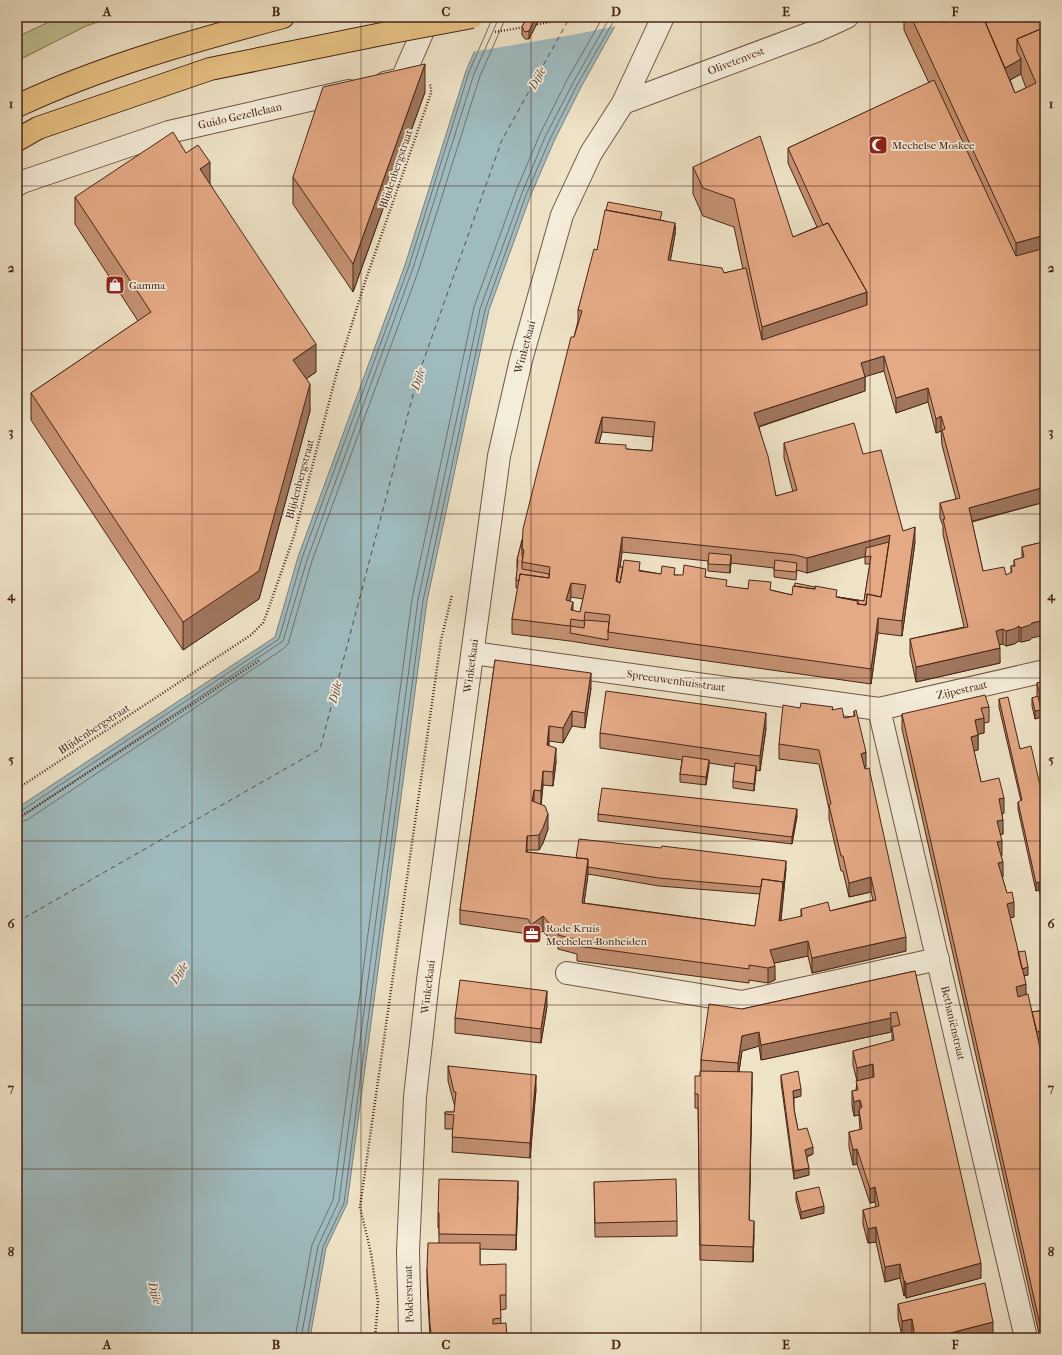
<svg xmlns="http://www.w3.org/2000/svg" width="1062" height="1355" viewBox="0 0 1062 1355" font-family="'IM FELL French Canon',serif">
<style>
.green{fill:#c0c191;stroke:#847454}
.water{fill:#9fbbc0;stroke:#7c7f7c}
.pier{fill:#efe3c7}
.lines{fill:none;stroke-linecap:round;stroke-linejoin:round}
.shore{stroke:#74706c;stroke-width:1}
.ferry{stroke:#5e4b41;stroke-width:1;stroke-dasharray:5 4;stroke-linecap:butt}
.minor-casing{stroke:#725543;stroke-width:24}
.major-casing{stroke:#482617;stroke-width:24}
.path{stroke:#482617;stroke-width:2.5;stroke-dasharray:1 2;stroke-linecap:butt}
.minor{stroke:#f5eddb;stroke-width:22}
.major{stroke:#e8c284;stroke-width:22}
.major-bridge-casing{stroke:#482617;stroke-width:24;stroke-linecap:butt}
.path-bridge{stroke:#482617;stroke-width:2.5;stroke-dasharray:1 2;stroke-linecap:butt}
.major-bridge{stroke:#e8c284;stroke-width:22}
.wall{fill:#c49172;stroke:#482617;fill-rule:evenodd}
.shaded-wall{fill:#a0765d;stroke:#482617}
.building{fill:#e4a985;stroke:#482617;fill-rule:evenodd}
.grid{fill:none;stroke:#482617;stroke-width:1;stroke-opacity:0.55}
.labels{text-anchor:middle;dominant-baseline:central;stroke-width:3.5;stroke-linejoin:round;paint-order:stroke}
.street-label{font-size:11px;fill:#482617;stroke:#f5eddb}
.poi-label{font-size:11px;fill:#482617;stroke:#f5eddb;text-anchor:start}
.water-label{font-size:12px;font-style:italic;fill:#5e4b41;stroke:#f5eddb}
.neatline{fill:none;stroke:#482617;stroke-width:1.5}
.grid-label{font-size:13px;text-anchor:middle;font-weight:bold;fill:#482617}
</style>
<rect width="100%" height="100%" fill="#efe3c7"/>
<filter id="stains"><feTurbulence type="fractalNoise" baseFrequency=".005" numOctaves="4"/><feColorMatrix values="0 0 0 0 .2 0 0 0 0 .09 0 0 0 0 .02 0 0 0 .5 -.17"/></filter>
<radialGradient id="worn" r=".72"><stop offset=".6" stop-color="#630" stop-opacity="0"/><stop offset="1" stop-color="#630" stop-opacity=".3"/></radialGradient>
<!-- green -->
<path class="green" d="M56 17H113L86 26 17 61V37L51 21Z"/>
<!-- water -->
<path class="water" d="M489 17H620L581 87 554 141 530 197 489 310 427 601 347 1204 326 1248 310 1338H17V808L275 637 298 557 405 265 466 71Z"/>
<!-- pier -->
<path class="pier" d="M487 17H622L617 26 572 35 472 52Z"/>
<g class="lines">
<!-- shore -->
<path class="shore" d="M17 811H21L279 639 302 558 409 266 469 72 493 17
M17 816 24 815 283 641 307 560 413 268 474 74 497 22 498 17
M17 822 27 820 283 649 288 644 312 561 419 269 480 76 503 24 504 17
M295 1338 312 1245 333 1200 412 599 474 307 516 191 540 134 567 80 603 17
M301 1338 318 1246 339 1201 418 600 480 309 522 193 545 137 573 83 610 17
M307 1338 323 1247 344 1203 423 601 485 310 526 195 550 139 577 85 616 17"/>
<!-- ferry -->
<path class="ferry" d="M17 922 320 749 418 376 502 140 570 17"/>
<!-- minor casing -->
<g class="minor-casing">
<path id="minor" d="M385 83 402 79 429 17
M623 103 816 31 847 17
M17 185 22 182 169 132 349 91
M473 653 879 709 1045 671
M879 709 1026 1338
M567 973 742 1002 938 959
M410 1338 408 1251 415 1097 428 980 499 456 521 360 562 215 591 153 623 103 663 17"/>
</g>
<!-- major casing -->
<g class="major-casing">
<path id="major" d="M17 106C102 66 193 41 283 17
M17 140 38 128 210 69 387 33"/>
</g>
<!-- path -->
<path class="path" d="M17 789 251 635 263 623 267 613 294 536 337 372 365 282 431 93V86L429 84
M17 819 260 660
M375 1338 378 1302 371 1253 360 1207 441 640 452 595"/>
<!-- minor -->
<use href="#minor" class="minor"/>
<!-- major -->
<use href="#major" class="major"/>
<!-- major-bridge casing -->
<g class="major-bridge-casing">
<path id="major-bridge" d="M387 33 472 17"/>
</g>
<!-- path-bridge -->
<path class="path-bridge" d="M534 25 575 17
M495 32 525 27"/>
<!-- major-bridge -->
<use href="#major-bridge" class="major-bridge"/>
</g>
<!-- wall -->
<path class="wall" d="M527 17H540L529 39H525L522 35V27Z
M904 17H1045V502L972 522 983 571 1006 575 1011 573V566H1014V560L1022 558V547L1043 542 1032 638 1030 640 1021 642 1019 641 1014 644 1006 646 1003 644 999 645 1000 663 916 682 910 654V639L964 627 943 534V526L940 518V503L956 499 942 445 941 431 936 433 928 402 896 413 884 371 865 376V391L759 427 776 496 793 492 784 458V443L863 454 903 531 915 542 902 636 878 633 871 684 608 647 570 641 512 634V619L518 588H516V580L518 568H517V560L574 337 578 321V310L597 250 662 220 675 226V234L670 261 724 273 743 269 734 227 703 216 693 194V167L793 237 817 227 788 163V148L929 83 904 30ZM1021 74 1026 88 1015 93 1010 80ZM602 432 653 437 652 451 626 449 599 443ZM622 552 708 561V571L730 573 731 563 774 568V577L796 580 797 570 807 573 865 556V564H870L864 601 837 597 792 595 771 590 748 589 727 587 706 577 661 574 620 567ZM571 597 583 599 580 612 573 611 570 601Z
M425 92 353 292 293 204V177Z
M186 153 210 184 316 372 306 379 310 411 259 599 183 650 31 420V393L138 321 75 224V197Z
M495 660 591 688 585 728 572 726 563 743 549 741V746L556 762 553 786 543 785 541 804 548 829 543 843 539 850H527V852L576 858 786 868 781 921 801 917V909L830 911 873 900 871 892 849 897 843 871H841L829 819V809L819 764 779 759V744L800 708 833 710 844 718 854 716V711L866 767H864L906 951 812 973 808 956 774 963 775 980 768 983 749 980V983L577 961V954L558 949V944L553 943 543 931 531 939 528 934 460 924V910ZM588 874 659 886 760 894 755 926 584 903Z
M1045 681V736L1041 717 1035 719 1032 706V698L1037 697V683Z
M999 699 1045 807 1044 910 1039 890 1036 891 1018 809V802L1021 801 999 707Z
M989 707V722L984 723V733L978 734V750L974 751 981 782 1004 813H1002L1003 834 1000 835 1003 877H1002L1014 917 1010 918 1018 952 1028 975 1024 976 1026 995 1032 1012 1045 1010V1037L1038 1039 1045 1338H1040L902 729V714Z
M766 728 760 771 756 770 754 791 733 788V781L735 767 709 763 706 785 680 782V774L682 760 600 748V733Z
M598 814 797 816 792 844 598 821Z
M915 971 981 1278 906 1298 905 1295 904 1296 900 1278 885 1282 876 1242 868 1243 863 1224V1210L876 1207 875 1202 870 1203 857 1164 853 1165 849 1147V1132L860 1130 859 1115 854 1116 852 1106V1091L856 1090 857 1081 853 1065V1051L892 1041V1028H891V1032L761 1060 759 1046 742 1051 739 1072 752 1087 749 1220 754 1235 753 1262 700 1260 698 1108H695V1094L701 1071V1060L742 1009Z
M547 1006 541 1043 455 1033V1018Z
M448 1066 536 1089 530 1158 452 1152 453 1129H445V1112H454L455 1107 448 1081Z
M781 1075 801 1096 794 1098V1109L798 1130 813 1154 807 1157 809 1175 794 1179 781 1082Z
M594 1182 677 1221V1236L595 1237Z
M796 1192 824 1213 801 1219 796 1200Z
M518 1196 516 1250 480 1249V1265L506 1295V1309L500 1310 501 1324 507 1338H430L427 1283V1269L439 1243V1227L438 1228V1213Z
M898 1304 993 1336 987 1338H912V1333L902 1336 898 1318Z"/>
<!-- shaded-wall -->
<path class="shaded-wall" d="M536 17H540L529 39V31Z
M1021 59V74L1000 85V71Z
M425 64V92L353 292V264Z
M210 162V190L200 169Z
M675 223V230V226V234L668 275V260Z
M1045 235V263L1016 270V243Z
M867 292V320L762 355V327Z
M316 344V372L293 388V360Z
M884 356V371L861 378V363Z
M865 377V391L754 428V413Z
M310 384V411L259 599 183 650V622Z
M928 388V402L896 413V398Z
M941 416V431L936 433V419Z
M602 417V432L595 457V443Z
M1045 487V502L969 522V508Z
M915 527V542L902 636V621Z
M890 535 889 550 807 573V558Z
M622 537V552L617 589 616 581Z
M731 555V563L730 573V565Z
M571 583V597L566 614V600Z
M573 602V617L571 610Z
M878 618V633L871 684V669Z
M1045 620V635L1032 638 1030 640 1021 642V628L1032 623Z
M1019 626V641L1014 644 1006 646V631Z
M1003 629V644L996 646V631Z
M1000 648V663L916 682V667Z
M591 673V688L585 728V713Z
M1041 710V717L1035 719V711Z
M572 711V726L563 743V728Z
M766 713V728L760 771V756Z
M984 718V733L975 735V720Z
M549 726V741L547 760V745Z
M978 735V750L971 751V737Z
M556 748V762L553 786V772Z
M866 752V767L861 768V754Z
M709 760V767L706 785V777Z
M756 766V773L754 791V784Z
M543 771V785L541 806V791Z
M534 790V805L532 801Z
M1004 798V813L999 814V799Z
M797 809V816L792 844V837Z
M548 814V829L543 843 539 850V835Z
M1003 820V834L997 836V821Z
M527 836V850L526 867V852Z
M1002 841V856L997 857V842Z
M588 859V874L582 918V903Z
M786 861V868L779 936V921L783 882Z
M1003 862V877L998 878V863Z
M871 877V892L849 897V883Z
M1039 882V890L1036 891V883Z
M1014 902V917L1007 918V904Z
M543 916V931L531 939V925Z
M906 937V951L812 973V958Z
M808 941V956L770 964V950Z
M775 966V980L768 983V968Z
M1028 967V975L1021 976V969Z
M1026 984V999L1016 1002V987Z
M547 991V1006L541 1043V1029Z
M891 1018V1032L761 1060V1045Z
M1045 1030V1037L1035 1040V1032Z
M759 1032V1046L742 1051 738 1078V1063L742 1036Z
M873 1064V1079L857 1082V1068Z
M752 1072V1087L749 1235V1220Z
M536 1075V1089L530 1158V1143Z
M801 1089V1096L793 1098V1091Z
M860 1100V1115L859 1110V1115L854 1116V1102Z
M813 1147V1154L805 1157V1150Z
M857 1149V1164L853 1165V1150Z
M809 1168V1175L794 1179V1171Z
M518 1181V1196L516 1250V1235Z
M875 1187V1202L870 1203V1189Z
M824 1206V1213L801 1219V1212Z
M754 1221V1235L753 1262V1247Z
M876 1227V1242L868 1243V1229Z
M981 1263V1278L906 1298V1284Z
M900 1264V1278L885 1282V1267Z
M904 1281H905V1295L904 1296Z
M912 1319V1333L902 1336V1321Z
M993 1322V1336L987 1338H931Z"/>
<!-- building -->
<path class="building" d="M527 17H536L529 31 525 32 522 27Z
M911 17H983L1015 93 1036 83 1017 39 1043 28 1045 32V235L1016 243Z
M983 17H1045V32L1043 28 1017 39V52L1021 59 1005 68Z
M425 64 353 264 293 177 323 87Z
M934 80 1016 256 1045 248V487L969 508 983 571 1004 567 1006 575 1012 572 1011 566H1015L1014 560 1024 557 1022 547 1043 542 1045 549V620L1032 623 1030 625 1021 628 1019 626 1014 629 1006 631 1003 629 996 631 1000 648 916 667 910 639 968 627 943 519H945L940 503 960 498 942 430 945 429 941 416 936 419 928 388 896 398 884 356 861 363 865 377 754 413 768 456 776 496 797 490 784 443 854 423 863 454 881 450 903 531 915 527 902 621 878 618 871 669 608 632 610 615 585 612 584 621 571 619 570 626 512 619 520 574 549 578 550 567 522 562 524 550 522 549 523 529 571 337H574L582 311 578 310 594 249 597 250 605 210 675 223 668 260 722 268 724 273 746 268 762 340 867 305V292L828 223 823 225 788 148ZM602 417 655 422 652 451 626 449V445L595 443ZM890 535 881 597 867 594 866 605 857 604 858 601 836 597 837 590 815 586V589L793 586 792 595 770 590 771 582 749 580 748 589 726 586 727 580 705 577 706 569 684 565 683 575H674L675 568 662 566 661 574 639 571 640 562 624 560 620 583 616 581 622 537 795 555 807 558ZM571 583 586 585 580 612 571 610 573 602 566 600Z
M173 132 186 153 198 145 210 162 200 169 316 344 293 360 310 384 259 571 183 622 31 393 151 312 75 197Z
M760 136 793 237 828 223 867 292 762 327 734 199 703 188 693 167Z
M608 202 662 212 660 220 606 210Z
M522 540V556L523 557 522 562V569L549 574V578L520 574 519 581 516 580 518 560H517Z
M889 542 881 597 867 594 866 605 858 604V601L838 597 864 601 871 556 865 557 866 548Z
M709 553 731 555 730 565 708 564Z
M775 560 797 563 796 572 774 570Z
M619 567H623L620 583 617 581Z
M795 583 815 587V589L794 586Z
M585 620 609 622 608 632V640L570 633 571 626 584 628Z
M495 660 591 673 585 713 572 711 563 728 549 726 547 745 556 748 553 772 543 771 541 791 534 790 532 801 545 806 548 814 543 828 539 835 527 836 526 852 588 859 582 903 618 908 755 926 762 879 783 882 779 921 802 916 801 909 828 902 830 911 876 900 871 877 849 883 843 856H841L829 805 831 804 819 750 779 744 783 705 800 708 801 703 833 707 832 710 842 708 844 718 855 716 854 711 856 710 866 752 861 754 865 769 869 768 906 937 812 958 808 941 770 950 775 966 768 968 749 965V969L577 946 578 940 558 935 559 929 553 928 543 916 531 925 528 919 460 910Z
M1045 681V721L1037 683Z
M606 691 766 713 760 756 600 733Z
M985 695 989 707 981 708 984 718 975 720 978 735 971 737 981 782 999 778 1004 798 999 799 1003 820 997 821 1002 841 997 842 1003 862 998 863 1007 893 1012 892 1014 902 1007 904 1026 984 1016 987 1018 997 1028 994 1045 1070V1338H1043L902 714Z
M1038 696 1041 710 1035 711 1032 698Z
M1008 697 1020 749 1031 746 1045 807V902H1044L1039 882 1036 883 1018 802 1022 800 999 699Z
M683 756 709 760 706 777 680 774Z
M735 763 756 766 754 784 733 781Z
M602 788 797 809 792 837 598 814Z
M579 839 661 848 662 846 786 861 783 889V882L762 879 761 887 659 878 588 867V859L576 858Z
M1025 951 1028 967 1022 969 1018 952Z
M915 971 981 1263 906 1284 905 1281H904L900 1264 885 1267 876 1227 868 1229 863 1210 879 1206 875 1187 870 1189 857 1149 853 1150 849 1132 862 1129 859 1110 862 1107 860 1100 854 1102 852 1091 858 1090 856 1081 874 1077 873 1064 857 1068 853 1051 894 1040 892 1027 900 1025 897 1012 890 1013 891 1018 761 1045 759 1032 742 1036 738 1063 701 1060 709 1004 742 1009Z
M460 980 547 991 541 1029 455 1018Z
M1045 1010V1030L1037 1032 1032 1012Z
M448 1066 536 1075 530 1143 452 1137 454 1115 445 1114V1112H454L456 1092H454Z
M700 1071 752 1072 749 1220 754 1221 753 1247 700 1245 698 1094H695V1076H700Z
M798 1071 801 1089 793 1091 794 1109 798 1130 807 1128 813 1147 805 1150 809 1168 794 1171 781 1075Z
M439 1179 518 1181 516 1235 439 1234V1213H438Z
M676 1179 677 1221 595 1223 594 1182Z
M819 1187 824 1206 801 1212 796 1192Z
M428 1243H480V1265L506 1264V1295H500L501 1318 493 1319V1324L506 1323 507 1338H432L430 1325 427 1269Z
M985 1283 993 1322 931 1338H915L912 1319 902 1321 898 1304Z"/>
<!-- grid -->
<path class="grid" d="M192 17V1338M361 17V1338M531 17V1338M701 17V1338M870 17V1338M17 186H1045M17 350H1045M17 514H1045M17 678H1045M17 841H1045M17 1005H1045M17 1169H1045"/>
<!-- icons -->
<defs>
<g id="mosque-square" transform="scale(1)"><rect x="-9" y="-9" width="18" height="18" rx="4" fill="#8f2418" stroke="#f5eddb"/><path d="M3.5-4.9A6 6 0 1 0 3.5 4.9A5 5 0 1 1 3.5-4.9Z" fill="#fff"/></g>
<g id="shop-square" transform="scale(1)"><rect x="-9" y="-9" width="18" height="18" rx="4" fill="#8f2418" stroke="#f5eddb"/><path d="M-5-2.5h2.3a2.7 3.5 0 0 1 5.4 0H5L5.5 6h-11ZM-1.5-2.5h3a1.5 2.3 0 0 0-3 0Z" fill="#fff"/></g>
<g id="office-square" transform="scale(1)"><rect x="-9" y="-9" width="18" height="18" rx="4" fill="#8f2418" stroke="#f5eddb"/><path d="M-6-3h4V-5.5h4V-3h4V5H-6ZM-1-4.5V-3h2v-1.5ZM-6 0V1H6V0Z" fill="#fff"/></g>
</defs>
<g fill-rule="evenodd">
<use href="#mosque-square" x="878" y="145"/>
<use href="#shop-square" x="115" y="285"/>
<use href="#office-square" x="532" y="934"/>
</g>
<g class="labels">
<!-- street labels -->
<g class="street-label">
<text transform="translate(736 61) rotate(-21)">Olivetenvest</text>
<text transform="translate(240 116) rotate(-13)">Guido Gezellelaan</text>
<text transform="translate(396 169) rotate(-71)">Blijdenbergstraat</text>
<text transform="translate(525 347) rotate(-75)">Winketkaai</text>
<text transform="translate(300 479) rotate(-75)">Blijdenbergstraat</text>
<text transform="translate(471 666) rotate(-82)">Winketkaai</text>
<text transform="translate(676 681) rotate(8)">Spreeuwenhuisstraat</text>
<text transform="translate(962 690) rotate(-13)">Zijpestraat</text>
<text transform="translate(94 729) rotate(-33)">Blijdenbergstraat</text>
<text transform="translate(428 987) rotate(-83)">Winketkaai</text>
<text transform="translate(953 1023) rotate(77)">Bethaniënstraat</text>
<text transform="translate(409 1294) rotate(-92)">Polderstraat</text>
</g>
<!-- poi labels -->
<g class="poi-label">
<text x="892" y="145">Mechelse Moskee</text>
<text x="129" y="285">Gamma</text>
<text x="546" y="928">Rode Kruis<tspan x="546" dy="13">Mechelen-Bonheiden</tspan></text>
</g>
<!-- water labels -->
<g class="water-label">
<text transform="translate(537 78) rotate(-61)">Dijle</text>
<text transform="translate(418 379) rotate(-73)">Dijle</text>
<text transform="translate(335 692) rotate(-75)">Dijle</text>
<text transform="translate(179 973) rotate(-58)">Dijle</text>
<text transform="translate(155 1293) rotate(76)">Dijle</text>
</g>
</g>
<!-- margin -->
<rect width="1062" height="1355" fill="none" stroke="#efe3c7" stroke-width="44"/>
<rect x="22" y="22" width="1018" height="1311" class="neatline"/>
<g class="grid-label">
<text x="107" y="16">A</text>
<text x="276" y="16">B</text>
<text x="446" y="16">C</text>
<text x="616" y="16">D</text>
<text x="786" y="16">E</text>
<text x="955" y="16">F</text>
<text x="11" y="108">1</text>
<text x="1051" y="108">1</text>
<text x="11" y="272">2</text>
<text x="1051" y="272">2</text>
<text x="11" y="436">3</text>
<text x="1051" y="436">3</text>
<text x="11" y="600">4</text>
<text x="1051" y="600">4</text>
<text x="11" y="764">5</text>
<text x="1051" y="764">5</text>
<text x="11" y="928">6</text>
<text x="1051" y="928">6</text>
<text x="11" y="1092">7</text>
<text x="1051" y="1092">7</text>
<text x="11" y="1256">8</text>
<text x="1051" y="1256">8</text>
<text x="107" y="1349">A</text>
<text x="276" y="1349">B</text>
<text x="446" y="1349">C</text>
<text x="616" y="1349">D</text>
<text x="786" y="1349">E</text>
<text x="955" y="1349">F</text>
</g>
<rect width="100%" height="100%" filter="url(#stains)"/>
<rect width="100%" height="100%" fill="url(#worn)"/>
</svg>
